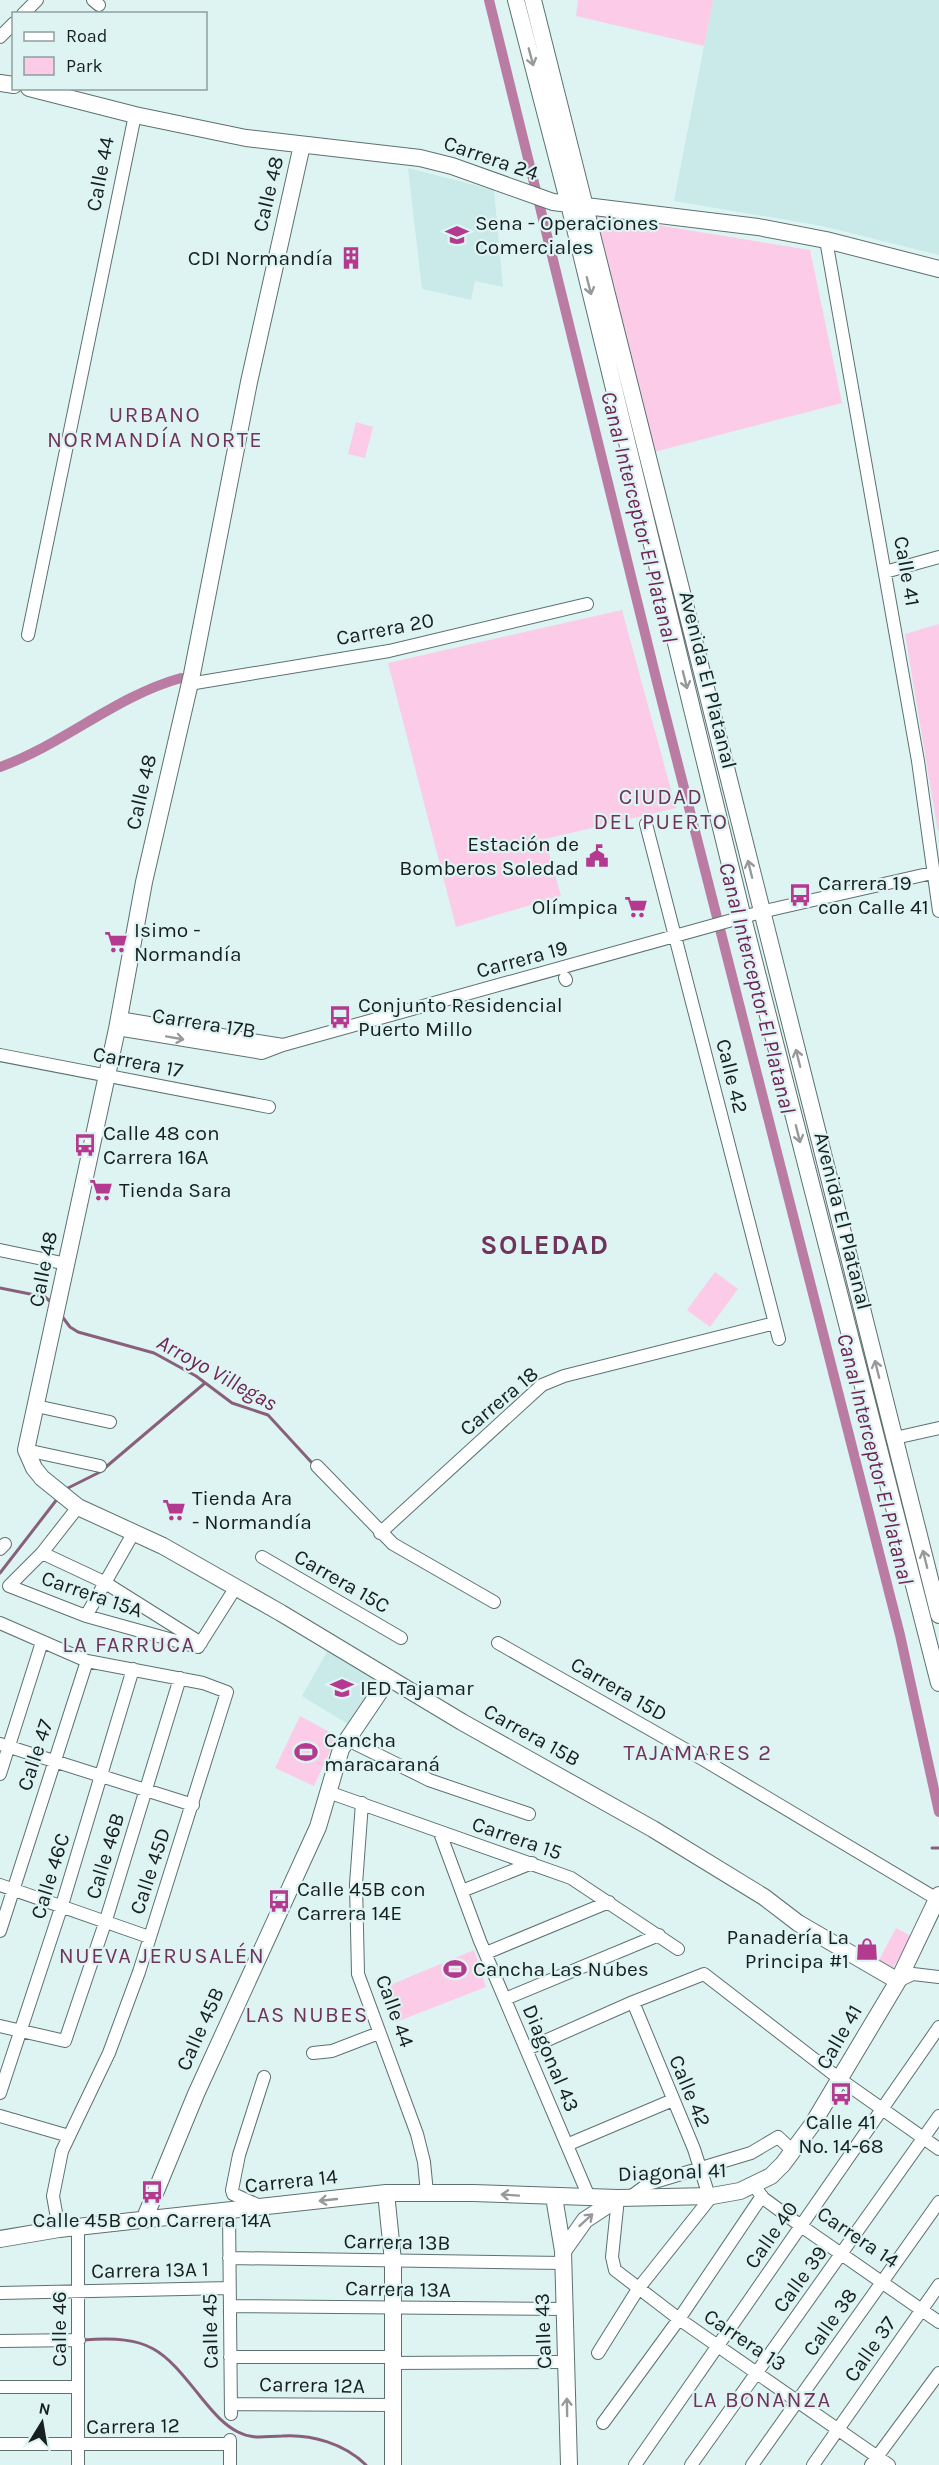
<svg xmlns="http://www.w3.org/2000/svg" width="939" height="2465" viewBox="0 0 939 2465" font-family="Karla,sans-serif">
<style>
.built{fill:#c9eae8}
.green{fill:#fbcbe7}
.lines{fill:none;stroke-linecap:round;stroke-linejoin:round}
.stream{stroke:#89607b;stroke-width:3}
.canal{stroke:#ba7ca2;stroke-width:10}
.street-casing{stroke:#5d7170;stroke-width:14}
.secondary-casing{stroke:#5d7170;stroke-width:18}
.street{stroke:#fff;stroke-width:12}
.secondary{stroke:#fff;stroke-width:16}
.oneway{stroke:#979a9a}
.labels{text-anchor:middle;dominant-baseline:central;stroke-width:4.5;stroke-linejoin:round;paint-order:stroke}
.street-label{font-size:21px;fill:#171f1f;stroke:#ddf4f3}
.poi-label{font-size:21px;fill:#171f1f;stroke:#ddf4f3;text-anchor:start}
.neighbourhood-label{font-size:22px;letter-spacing:1.5px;fill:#70335b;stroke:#ddf4f3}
.water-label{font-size:22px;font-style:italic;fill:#6f2457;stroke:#ddf4f3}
.district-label{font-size:27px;font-weight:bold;letter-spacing:1.5px;fill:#70335b;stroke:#ddf4f3}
</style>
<rect width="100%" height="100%" fill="#ddf4f3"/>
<!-- built -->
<path class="built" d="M713 0H939V255L822 226 674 201Z
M408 168 494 190 503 287 475 281 471 300 422 289Z
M328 1650 382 1680 351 1726 302 1696Z"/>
<!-- green -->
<path class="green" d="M578 0H713L704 46 576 16Z
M595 215 810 250 842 403 654 452Z
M356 422 373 427 365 458 348 454Z
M622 610 676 808 545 839 561 896 456 927 388 663Z
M939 624V829L938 832 905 634Z
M715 1272 738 1289 710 1327 687 1310Z
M300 1716 337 1736 314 1786 275 1768Z
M896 1928 911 1936 892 1970 878 1962Z
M474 1950 486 1987 396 2022 383 1988Z"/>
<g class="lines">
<!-- stream -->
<path class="stream" d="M0 1288 45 1297 52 1303
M61 1315 70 1327 78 1332 154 1353 196 1376 232 1403 268 1415 313 1464
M66 1489 100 1472 205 1383
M0 1573 58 1498
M932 1848H939
M83 2340C153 2335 163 2350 204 2401 214 2413 224 2425 238 2432 253 2440 266 2436 282 2436 312 2434 345 2444 366 2465"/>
<!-- canal -->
<path class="canal" d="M489 0 658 686 900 1635 939 1812
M0 767C64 744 116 696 181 678"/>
<!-- street casing -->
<g class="street-casing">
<path id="street" d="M93 0 99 5
M23 14 37 0
M0 37 14 23
M826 240 918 761 939 911
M885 572 939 557
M28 635 135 115
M189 684 389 651 587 604
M646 824 779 1339
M565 978 566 980
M119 1018 283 1045 761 912 932 873
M117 1029 262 1053 283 1045
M0 1055 269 1107
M0 1250 67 1264
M36 1406 110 1422
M895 1438 939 1428
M26 1450 100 1466
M317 1466 393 1544 494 1602
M78 1507 42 1553 9 1586 86 1616 198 1647 236 1587
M380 1533 542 1385 564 1376 775 1323
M0 1549 5 1544
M42 1553 104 1582 201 1643
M262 1557 401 1638
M86 1616 134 1532
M0 1623 87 1661 203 1683 227 1692 139 1972 109 2053 62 2151 53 2196 59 2229
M498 1643 704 1760 937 1899
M346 1739 429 1780 529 1814
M0 1744 193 1805
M0 1774 42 1642
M328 1792 571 1878 678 1949
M362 1803 356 1884 358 1974 417 2134 424 2162 427 2193
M440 1833 480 1941 589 2197
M0 1885 149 1937
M462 1891 532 1863
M0 1931 87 1661
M486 1953 609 1902
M898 1981 913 1974 939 1977
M505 1999 659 1935
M633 2002 694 2149 709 2196
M0 2026 65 2041 106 1920 180 1678
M527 2049 633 2002 704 1974 841 2080 939 2149
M313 2053 332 2051 379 2033
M0 2093 62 1905 133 1669
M0 2116 69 2136
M569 2144 673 2100
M758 2191 763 2198 801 2226 939 2322
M618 2198 612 2257 615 2270 679 2319 889 2465
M629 2198 648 2184 751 2153 778 2137 793 2151
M260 2206 233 2194 232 2190 239 2155 264 2077
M229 2211 231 2414
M78 2228V2465
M229 2258 564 2263
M0 2293 229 2288
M230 2306 566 2309
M0 2341 79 2340
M598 2353 638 2289 712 2196
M230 2357H392
M393 2363 567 2362
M0 2387H78
M231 2404 393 2405
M603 2423 679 2319 762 2196
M0 2444H230
M230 2465V2440
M635 2465 939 2027
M691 2465 939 2116
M752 2465 939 2202
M813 2465 939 2285
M871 2465 939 2373"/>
</g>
<!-- secondary casing -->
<g class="secondary-casing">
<path id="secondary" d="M516 0 569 204 743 918 939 1683
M533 0 939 1615
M0 83 14 85
M29 88 135 115 246 138 420 158 452 166 553 202 758 227 826 240 939 269
M302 145 249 382 192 674 144 882 117 1029 26 1450 34 1468 42 1478 78 1507 163 1546 281 1613 462 1722 653 1829 764 1897 798 1923 898 1981
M386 2193 393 2261V2465
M554 2197 563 2251 569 2465
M144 2220 196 2094 318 1827 341 1749 389 1678
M0 2239 59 2229 386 2193H473L618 2198 712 2196 740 2191 771 2176 783 2164 812 2125 898 1981 939 1895
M563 2251 585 2220 617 2199"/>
</g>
<!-- street -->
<use href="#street" class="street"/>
<!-- secondary -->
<use href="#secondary" class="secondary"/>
</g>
<!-- one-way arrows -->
<defs><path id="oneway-shaft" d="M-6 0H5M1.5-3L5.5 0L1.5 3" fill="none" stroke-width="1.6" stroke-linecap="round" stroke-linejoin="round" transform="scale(1.5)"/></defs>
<g class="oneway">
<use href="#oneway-shaft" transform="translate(531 57) rotate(75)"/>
<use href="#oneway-shaft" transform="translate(589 286) rotate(76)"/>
<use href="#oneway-shaft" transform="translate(685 680) rotate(76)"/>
<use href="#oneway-shaft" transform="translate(750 869) rotate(-104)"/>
<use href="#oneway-shaft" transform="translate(175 1038) rotate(10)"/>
<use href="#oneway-shaft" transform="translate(798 1058) rotate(-104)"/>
<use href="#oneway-shaft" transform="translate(798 1134) rotate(76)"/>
<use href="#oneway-shaft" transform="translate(877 1369) rotate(-104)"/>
<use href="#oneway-shaft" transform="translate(925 1559) rotate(-104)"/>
<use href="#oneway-shaft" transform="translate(510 2195) rotate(-176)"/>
<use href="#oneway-shaft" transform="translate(328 2200) rotate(174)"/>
<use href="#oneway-shaft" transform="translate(586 2220) rotate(-42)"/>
<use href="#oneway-shaft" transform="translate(567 2407) rotate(-91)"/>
</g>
<!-- icons -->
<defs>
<g id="university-bare" transform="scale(1.8)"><path d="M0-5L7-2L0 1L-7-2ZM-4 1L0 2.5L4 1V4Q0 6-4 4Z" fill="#b33a8e" stroke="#ddf4f3" stroke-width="2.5" paint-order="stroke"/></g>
<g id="building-bare" transform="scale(1.8)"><path d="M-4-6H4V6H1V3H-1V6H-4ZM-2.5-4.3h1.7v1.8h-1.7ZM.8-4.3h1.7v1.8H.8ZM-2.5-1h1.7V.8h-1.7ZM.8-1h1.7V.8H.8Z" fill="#b33a8e" stroke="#ddf4f3" stroke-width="2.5" paint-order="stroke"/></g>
<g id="civic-bare" transform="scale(1.8)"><path d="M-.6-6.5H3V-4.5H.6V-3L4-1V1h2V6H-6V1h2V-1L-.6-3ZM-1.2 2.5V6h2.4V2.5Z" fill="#b33a8e" stroke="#ddf4f3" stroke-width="2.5" paint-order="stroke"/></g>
<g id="bus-bare" transform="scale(1.8)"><path d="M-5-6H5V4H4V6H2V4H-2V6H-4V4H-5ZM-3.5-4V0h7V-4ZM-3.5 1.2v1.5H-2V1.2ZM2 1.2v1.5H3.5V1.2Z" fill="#b33a8e" stroke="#ddf4f3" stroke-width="2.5" paint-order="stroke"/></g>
<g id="supermarket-bare" transform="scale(1.8)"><path d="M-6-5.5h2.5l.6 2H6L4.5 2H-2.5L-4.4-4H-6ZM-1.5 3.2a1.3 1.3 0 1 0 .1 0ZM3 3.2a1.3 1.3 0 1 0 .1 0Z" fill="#b33a8e" stroke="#ddf4f3" stroke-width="2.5" paint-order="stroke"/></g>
<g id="school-bare" transform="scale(1.8)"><path d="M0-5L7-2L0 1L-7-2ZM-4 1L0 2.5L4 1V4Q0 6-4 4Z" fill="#b33a8e" stroke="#ddf4f3" stroke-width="2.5" paint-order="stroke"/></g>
<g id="stadium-bare" transform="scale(1.8)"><path d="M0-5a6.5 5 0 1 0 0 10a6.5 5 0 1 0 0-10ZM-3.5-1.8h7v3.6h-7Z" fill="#b33a8e" stroke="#ddf4f3" stroke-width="2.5" paint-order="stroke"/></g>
<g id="shop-bare" transform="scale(1.8)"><path d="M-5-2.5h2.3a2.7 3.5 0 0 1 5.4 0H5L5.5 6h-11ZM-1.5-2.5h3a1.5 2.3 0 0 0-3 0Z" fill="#b33a8e" stroke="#ddf4f3" stroke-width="2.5" paint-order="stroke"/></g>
</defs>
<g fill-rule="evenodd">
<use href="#university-bare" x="457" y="235"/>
<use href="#building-bare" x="351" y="258"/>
<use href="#civic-bare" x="597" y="856"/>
<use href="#bus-bare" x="800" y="895"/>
<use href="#supermarket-bare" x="636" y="907"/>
<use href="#supermarket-bare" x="116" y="942"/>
<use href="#bus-bare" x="340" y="1017"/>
<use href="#bus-bare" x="85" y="1145"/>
<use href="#supermarket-bare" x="101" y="1190"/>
<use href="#supermarket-bare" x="174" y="1510"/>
<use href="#school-bare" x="342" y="1688"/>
<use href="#stadium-bare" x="306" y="1752"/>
<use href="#bus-bare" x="279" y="1901"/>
<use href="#shop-bare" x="867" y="1949"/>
<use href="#stadium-bare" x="455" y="1969"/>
<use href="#bus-bare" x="841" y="2094"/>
<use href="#bus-bare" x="152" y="2192"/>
</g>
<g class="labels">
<!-- street labels -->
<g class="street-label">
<text transform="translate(491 158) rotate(19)">Carrera 24</text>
<text transform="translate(100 174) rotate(-79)">Calle 44</text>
<text transform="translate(268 194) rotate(-77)">Calle 48</text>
<text transform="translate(907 571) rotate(80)">Calle 41</text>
<text transform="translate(385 629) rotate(-11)">Carrera 20</text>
<text transform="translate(708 680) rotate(76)">Avenida El Platanal</text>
<text transform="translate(141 792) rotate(-77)">Calle 48</text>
<text transform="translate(522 959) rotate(-15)">Carrera 19</text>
<text transform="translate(204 1023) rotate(9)">Carrera 17B</text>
<text transform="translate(138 1062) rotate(11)">Carrera 17</text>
<text transform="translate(732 1076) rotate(76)">Calle 42</text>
<text transform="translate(843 1221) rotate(76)">Avenida El Platanal</text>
<text transform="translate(43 1269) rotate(-79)">Calle 48</text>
<text transform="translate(499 1401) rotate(-40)">Carrera 18</text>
<text transform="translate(342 1581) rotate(30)">Carrera 15C</text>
<text transform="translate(92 1594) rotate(19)">Carrera 15A</text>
<text transform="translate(619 1689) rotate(30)">Carrera 15D</text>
<text transform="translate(532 1735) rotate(29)">Carrera 15B</text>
<text transform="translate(35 1755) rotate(-72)">Calle 47</text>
<text transform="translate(517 1838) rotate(19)">Carrera 15</text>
<text transform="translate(105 1856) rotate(-73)">Calle 46B</text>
<text transform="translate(150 1871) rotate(-72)">Calle 45D</text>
<text transform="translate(50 1876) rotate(-73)">Calle 46C</text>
<text transform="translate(395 2011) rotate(70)">Calle 44</text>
<text transform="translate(200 2029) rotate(-66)">Calle 45B</text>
<text transform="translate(839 2037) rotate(-60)">Calle 41</text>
<text transform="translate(551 2058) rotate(67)">Diagonal 43</text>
<text transform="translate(690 2091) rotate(67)">Calle 42</text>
<text transform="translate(672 2172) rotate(-2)">Diagonal 41</text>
<text transform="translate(291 2181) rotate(-6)">Carrera 14</text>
<text transform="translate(771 2235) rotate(-55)">Calle 40</text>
<text transform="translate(858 2237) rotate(34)">Carrera 14</text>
<text transform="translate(397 2242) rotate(1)">Carrera 13B</text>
<text transform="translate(150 2270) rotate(-1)">Carrera 13A 1</text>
<text transform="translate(800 2279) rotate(-54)">Calle 39</text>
<text transform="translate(398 2289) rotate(1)">Carrera 13A</text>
<text transform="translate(830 2322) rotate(-55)">Calle 38</text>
<text transform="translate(59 2329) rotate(-90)">Calle 46</text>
<text transform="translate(210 2331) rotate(-91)">Calle 45</text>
<text transform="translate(543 2331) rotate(-92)">Calle 43</text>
<text transform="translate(745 2340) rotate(34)">Carrera 13</text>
<text transform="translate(870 2349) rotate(-55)">Calle 37</text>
<text transform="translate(312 2385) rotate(1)">Carrera 12A</text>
<text transform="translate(133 2426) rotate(-1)">Carrera 12</text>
</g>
<!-- poi labels -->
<g class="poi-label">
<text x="475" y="223">Sena - Operaciones<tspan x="475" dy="24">Comerciales</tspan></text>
<text x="333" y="258" text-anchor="end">CDI Normandía</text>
<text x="579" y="844" text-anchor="end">Estación de<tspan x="579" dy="24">Bomberos Soledad</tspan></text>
<text x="818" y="883">Carrera 19<tspan x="818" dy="24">con Calle 41</tspan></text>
<text x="618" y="907" text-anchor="end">Olímpica</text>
<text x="134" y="930">Isimo -<tspan x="134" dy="24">Normandía</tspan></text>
<text x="358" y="1005">Conjunto Residencial<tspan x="358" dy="24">Puerto Millo</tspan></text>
<text x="103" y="1133">Calle 48 con<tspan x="103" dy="24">Carrera 16A</tspan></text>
<text x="119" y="1190">Tienda Sara</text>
<text x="192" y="1498">Tienda Ara<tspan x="192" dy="24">- Normandía</tspan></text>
<text x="360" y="1688">IED Tajamar</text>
<text x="324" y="1740">Cancha<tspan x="324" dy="24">maracaraná</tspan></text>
<text x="297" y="1889">Calle 45B con<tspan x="297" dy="24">Carrera 14E</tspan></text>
<text x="849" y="1937" text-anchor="end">Panadería La<tspan x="849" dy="24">Principa #1</tspan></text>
<text x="473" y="1969">Cancha Las Nubes</text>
<text x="841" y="2122" text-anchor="middle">Calle 41<tspan x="841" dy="24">No. 14-68</tspan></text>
<text x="152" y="2220" text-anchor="middle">Calle 45B con Carrera 14A</text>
</g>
<!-- neighbourhood labels -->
<g class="neighbourhood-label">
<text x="155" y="415">URBANO<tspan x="155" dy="25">NORMANDÍA NORTE</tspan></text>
<text x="661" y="797">CIUDAD<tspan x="661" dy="25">DEL PUERTO</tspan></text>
<text x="129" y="1645">LA FARRUCA</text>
<text x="698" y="1753">TAJAMARES 2</text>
<text x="162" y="1956">NUEVA JERUSALÉN</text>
<text x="307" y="2015">LAS NUBES</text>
<text x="762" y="2400">LA BONANZA</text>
</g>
<!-- water labels -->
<g class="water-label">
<text transform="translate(639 517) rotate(76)">Canal Interceptor El Platanal</text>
<text transform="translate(757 988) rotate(76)">Canal Interceptor El Platanal</text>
<text transform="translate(217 1373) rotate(29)">Arroyo Villegas</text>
<text transform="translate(875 1459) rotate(76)">Canal Interceptor El Platanal</text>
</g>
<!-- district labels -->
<g class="district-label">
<text x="545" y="1245">SOLEDAD</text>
</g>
</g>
<!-- legend -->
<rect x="12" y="12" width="195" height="78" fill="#ddf4f3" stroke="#8e9f9e" stroke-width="1.5"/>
<rect x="24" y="32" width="30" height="9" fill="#ffffff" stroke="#8e9f9e" stroke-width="1.5"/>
<text x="66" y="42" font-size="18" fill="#171f1f">Road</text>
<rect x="24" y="57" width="30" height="18" fill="#fbcbe7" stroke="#8e9f9e" stroke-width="1.5"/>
<text x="66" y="72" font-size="18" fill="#171f1f">Park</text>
<!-- north arrow -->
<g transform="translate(42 2423) rotate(11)" stroke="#ddf4f3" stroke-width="4.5" paint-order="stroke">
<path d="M0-4.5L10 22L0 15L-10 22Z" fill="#171f1f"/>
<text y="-9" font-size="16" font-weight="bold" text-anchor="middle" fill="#171f1f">N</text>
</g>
</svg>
